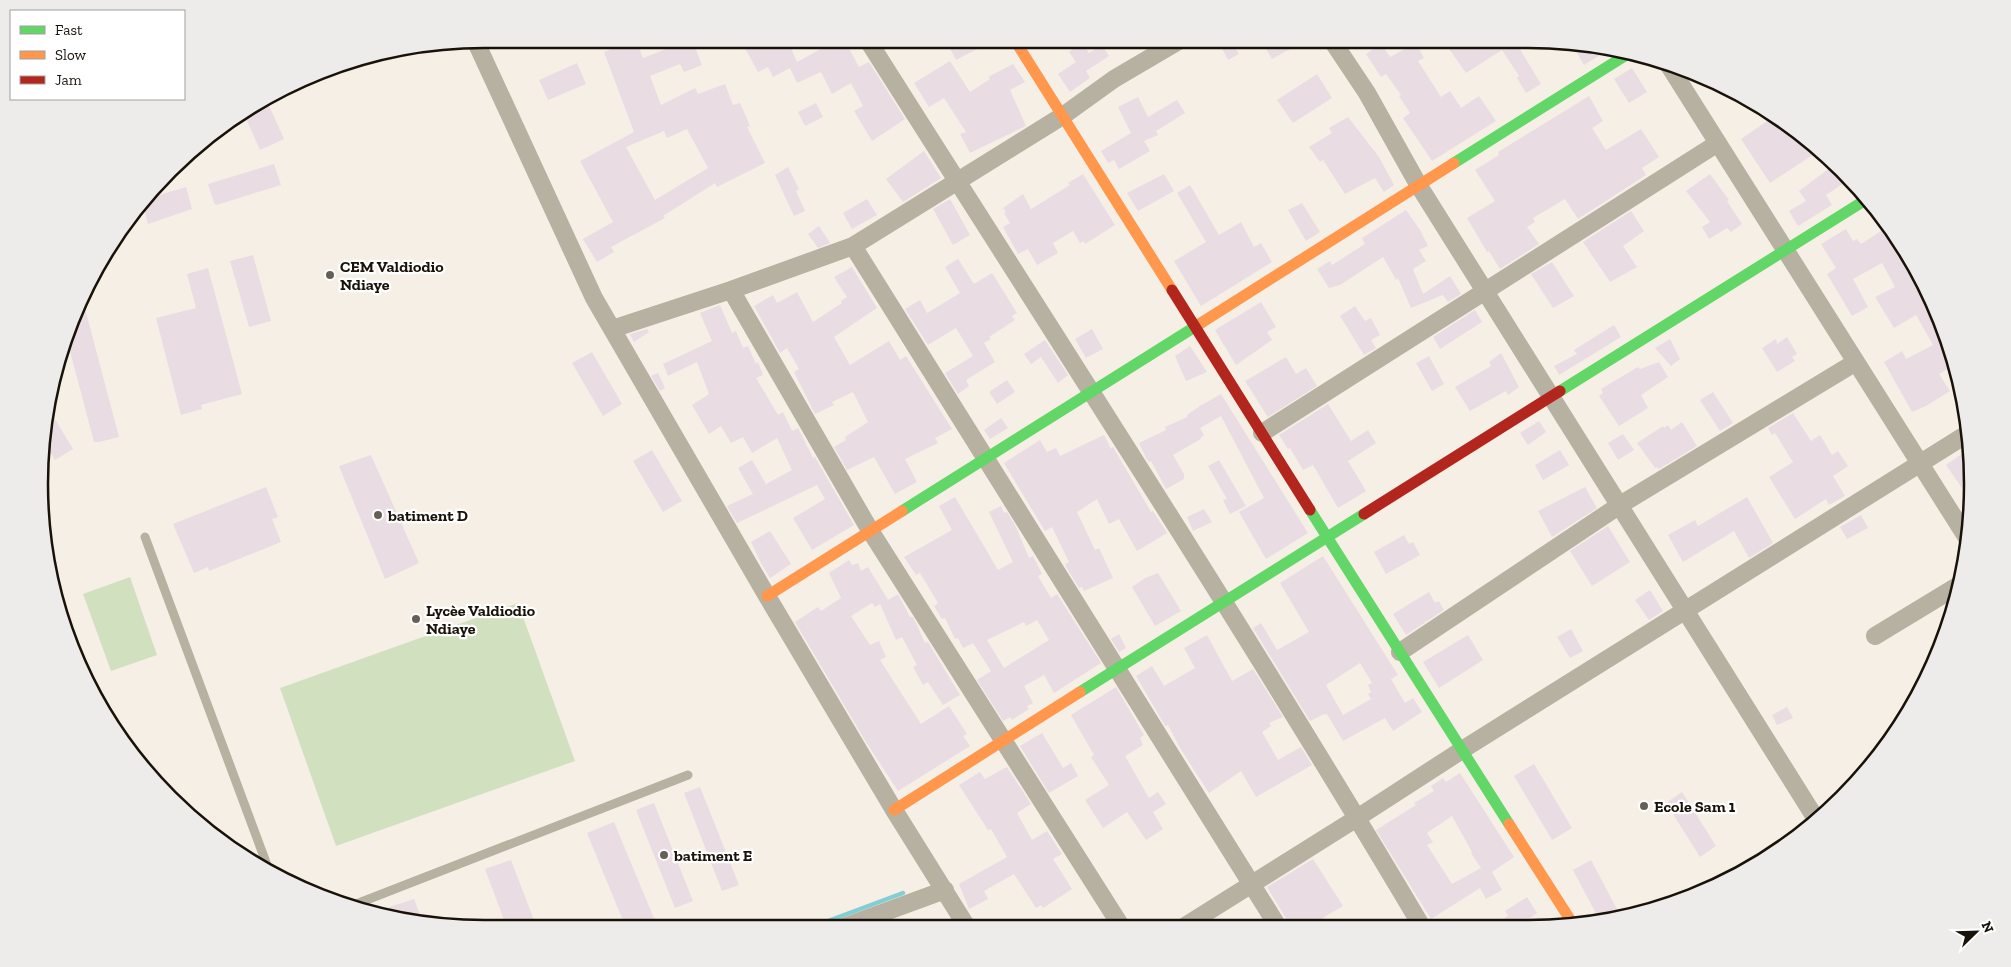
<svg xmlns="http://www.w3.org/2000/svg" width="2011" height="967" viewBox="0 0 2011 967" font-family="'Zilla Slab',serif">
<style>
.green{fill:#d1e1c0}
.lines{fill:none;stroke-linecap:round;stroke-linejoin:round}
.stream{stroke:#83ced4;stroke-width:4.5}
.building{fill:#eadce3;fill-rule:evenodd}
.lane{stroke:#b7b1a2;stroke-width:9}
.street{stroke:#b7b1a2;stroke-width:18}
.fast{stroke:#63d668;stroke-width:11}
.slow{stroke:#ff974d;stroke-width:11}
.jam{stroke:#b3261e;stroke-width:11}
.poi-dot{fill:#665f56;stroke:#fff;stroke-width:2}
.labels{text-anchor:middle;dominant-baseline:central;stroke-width:4.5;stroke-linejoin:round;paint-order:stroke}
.poi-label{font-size:16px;font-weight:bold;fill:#191209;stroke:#fff;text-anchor:start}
.rim{fill:none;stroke:#191209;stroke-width:2.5}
</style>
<rect width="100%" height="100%" fill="#f6efe6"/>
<!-- green -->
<path class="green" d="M130 577 157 655 111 671 83 594Z
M518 603 575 761 336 846 280 688Z"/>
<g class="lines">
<!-- stream -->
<path class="stream" d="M812 927 903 893"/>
</g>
<!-- building -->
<path class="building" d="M692 39 702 65 684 72 680 64 650 76 661 105 695 88 698 94 725 84 733 105 740 103 750 126 747 127 765 163 717 187 715 183 663 216 665 218 611 247 614 252 597 262 583 239 613 222 580 161 634 132 604 52 636 40 643 58ZM687 129 708 168 655 200 626 147 664 131 667 138Z
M740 39H787L797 62 839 39H844L859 67 869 62 905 119 872 141 854 111 863 106 851 83 832 94 821 72 797 83 790 68 773 77 768 67 758 72Z
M945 39H996L956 60Z
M1064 39H1080L1089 53 1102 45 1109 56 1086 71 1090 78 1070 92 1058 74 1076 62 1069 52 1072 50Z
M1217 39H1230L1239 54 1228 60Z
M1260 39H1308L1272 59Z
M1442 39H1518L1515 41 1541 84 1526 93 1517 78 1519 76 1502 50 1466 73Z
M1416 43 1424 58 1418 61 1441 97 1450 91 1461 108 1479 96 1496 121 1432 161 1403 118 1410 113 1399 96 1401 95 1386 74 1381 77 1366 54 1381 44 1390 57Z
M1571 43 1596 45 1613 47 1584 65Z
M950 61 970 92 990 79 988 77 1013 64 1025 82 1010 90 1026 126 970 153 960 134 966 132 944 98 929 107 914 83Z
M577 63 586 84 548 100 539 80Z
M1632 68 1647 92 1629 103 1614 79Z
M1317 74 1332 98 1293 123 1277 100Z
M1589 96 1603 121 1592 128 1606 150 1641 129 1659 157 1642 168 1646 175 1578 219 1565 199 1533 218 1535 222 1527 227 1539 244 1500 269 1489 251 1487 252 1467 218 1495 201 1475 170 1499 155 1498 152Z
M1138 97 1148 117 1177 100 1185 113 1156 131 1158 135 1144 141 1150 151 1119 169 1114 160 1108 163 1101 151 1131 133 1118 107Z
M267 101 284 139 260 150 244 114Z
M816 103 823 117 805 126 798 112Z
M1776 115 1784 127 1788 125 1802 136 1814 154 1770 183 1741 139Z
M1348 117 1379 157 1394 185 1384 192 1375 178 1345 194 1323 160 1320 162 1309 147 1332 133 1329 128Z
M924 151 941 178 903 202 886 179Z
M274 164 281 185 216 205 214 203 208 184Z
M1835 164 1850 179 1826 195 1832 205 1798 226 1789 211 1806 201 1799 191Z
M788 167 799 189 796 191 805 211 794 216 775 175Z
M1083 174 1115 225 1085 244 1084 241 1080 243 1073 231 1053 243 1058 253 1037 265 1028 249 1018 254 1003 227 1010 223 1004 213 1006 212 1003 208 1023 194 1031 209 1070 185 1068 183Z
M1164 174 1174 191 1138 211 1127 193Z
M1710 174 1729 200 1727 201 1742 224 1731 232 1727 228 1709 239 1702 227 1710 222 1686 191Z
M1190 185 1219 235 1241 222 1254 247 1261 243 1272 262 1201 306 1174 261 1206 242 1177 193Z
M186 187 192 209 148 224 143 205 149 198Z
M867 199 877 215 852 229 843 213Z
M950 199 970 235 953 245 933 209Z
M1302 203 1320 232 1306 241 1288 210Z
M1406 210 1420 230 1428 246 1419 250 1426 261 1413 269 1423 294 1450 276 1461 294 1448 302 1443 295 1411 308 1398 278 1396 280 1383 257 1340 285 1329 288 1317 269 1330 261 1332 265 1365 244 1362 238Z
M1631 211 1644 231 1623 246 1637 267 1610 282 1583 242Z
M819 226 830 243 818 248 808 234Z
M1889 226 1897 237 1935 306 1931 308 1943 327 1954 365 1939 374 1950 391 1926 406 1912 412 1884 362 1902 351 1906 359 1933 345 1916 315 1894 328 1875 297 1895 287 1882 263 1853 279 1868 307 1852 316 1827 274 1836 268 1821 244 1846 229 1853 241 1857 239 1861 244Z
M253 255 271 321 249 327 230 261Z
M958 259 974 284 992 273 1017 313 1012 316 1015 320 989 337 991 339 984 343 995 362 966 380 969 386 958 394 945 373 973 356 956 328 928 345 905 309 920 300 927 313 960 293 945 267Z
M1552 262 1574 296 1553 308 1531 274Z
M852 267 877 308 834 337 850 365 889 341 900 360 906 356 952 429 935 438 938 443 905 459 917 482 895 494 874 457 847 470 834 447 846 440 845 437 868 422 853 392 832 402 834 405 815 414 794 372 799 369 787 348 780 353 754 306 773 295 777 303 797 292 813 322 842 303 841 301 847 297 834 277Z
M208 268 242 394 201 405 202 409 181 415 156 318 196 308 187 274Z
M82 297 119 437 99 442H94L66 336 72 314Z
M1261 302 1276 327 1267 332 1272 340 1236 365 1215 330Z
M720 305 732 333 736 331 743 348 748 346 756 364 758 362 763 375 756 378 778 415 783 412 792 431 798 428 813 458 815 457 854 525 812 550 793 518 825 499 817 485 737 523 727 506 753 494 738 468 752 460 766 484 792 470 777 438 752 453 743 437 731 443 721 426 709 434 692 405 709 394 697 362 668 376 663 364 712 341 700 313Z
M1355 306 1365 321 1371 318 1380 335 1371 340 1376 348 1364 355 1340 316Z
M1475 310 1482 322 1440 349 1433 337Z
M1614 325 1621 337 1559 375 1554 366 1577 354 1574 350Z
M647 329 649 332 634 342 630 334Z
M1092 329 1103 349 1086 358 1075 339Z
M1787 337 1797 354 1792 357 1795 361 1777 372 1762 348 1776 339 1777 344Z
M1670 339 1680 359 1671 366 1655 348Z
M1045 340 1068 375 1058 383 1041 357 1031 364 1024 354Z
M1190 346 1207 372 1186 381 1175 356Z
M592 352 622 404 603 416 572 363Z
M1501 353 1519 387 1508 395 1506 391 1470 411 1455 387 1491 366 1489 362Z
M1429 356 1444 384 1432 391 1416 363Z
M1286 357 1296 374 1306 368 1317 386 1268 417 1245 381Z
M1659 362 1668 377 1641 395 1648 408 1619 426 1599 396 1603 393 1601 389 1638 367 1640 369Z
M658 373 665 388 660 391 651 376Z
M1007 380 1015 392 997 404 989 392Z
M1713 392 1733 423 1720 431 1700 400Z
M1221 394 1308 533 1266 559 1239 512 1264 498 1221 416 1200 428 1204 435 1199 440 1173 455 1184 474V479L1166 489 1151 461 1149 462 1146 458 1139 443 1166 430 1165 427 1187 417V415L1200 406Z
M1328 404 1351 441 1368 430 1376 443 1348 461 1366 491 1338 508 1313 465 1303 470 1290 448 1288 449 1279 435Z
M47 406 73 449 55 460 46 445Z
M1793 413 1811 441 1820 435 1832 455 1838 451 1848 466 1833 476 1845 496 1829 505 1826 499 1795 519 1769 477 1793 462 1775 433 1772 435 1768 428Z
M1001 418 1008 428 990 439 984 430Z
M1539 421 1546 432 1528 445 1520 433Z
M1682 422 1697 446 1659 469 1657 467 1655 468 1637 443 1663 426 1664 428 1668 425 1671 430Z
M1623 434 1634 450 1618 460 1608 443Z
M1104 435 1111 449 1113 447 1151 512 1153 511 1167 533 1137 551 1119 519 1109 524 1097 499 1077 512 1095 550 1099 548 1113 578 1084 591 1082 587 1079 588 1068 570 1065 564 1069 562 1052 527 1045 531 1004 463 1040 440 1047 452 1056 448 1060 456Z
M1969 449 1972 481 1962 488 1946 465Z
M652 450 682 501 663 512 633 461Z
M1560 450 1569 465 1543 480 1535 465Z
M371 455 419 563 385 579 339 466Z
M1219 460 1246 506 1230 514 1223 500 1227 499 1208 466Z
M266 487 278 517 272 519 281 542 209 571 208 567 194 573 173 524Z
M1585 487 1597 508 1552 537 1538 511Z
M955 497 998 570 1013 562 989 512 1001 506 1004 513 1007 512 1016 527 1029 558 1033 556 1042 574 1038 576 1051 598 1057 594 1101 663 1054 693 1044 675 1024 686 1033 703 1027 706 1029 709 1012 720 1010 717 1003 721 977 680 991 671 973 643 963 648 958 638 955 639 945 618 942 619 934 606 938 603 920 573 916 575 904 557 952 530 939 506ZM1037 620 1049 640 1004 668 987 640 1024 622 1026 626Z
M1747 497 1773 543 1749 558 1734 531 1683 562 1668 535 1695 520 1698 526Z
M1204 509 1212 522 1193 531 1187 517Z
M1861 515 1868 528 1847 539 1840 527Z
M1608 526 1630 562 1592 586 1570 551Z
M770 531 791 564 770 578 761 563 751 542Z
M1404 535 1409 544 1413 542 1420 555 1386 574 1374 552Z
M1323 556 1398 675 1391 679 1405 703 1413 698 1422 712 1393 731 1385 718 1343 741 1327 714 1325 715 1324 714 1310 721 1253 628 1261 623 1277 650 1309 632 1280 583ZM1360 663 1372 683 1368 685 1371 692 1368 694 1371 699 1343 715 1326 685Z
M849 560 852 565 858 563 861 571 868 567 888 600 898 594 910 617H913L916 623 925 643 928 642 960 695 943 705 928 682 923 685 913 667 917 665 902 637 896 640 880 604 875 607 872 603 851 616 870 645 879 641 886 657 880 660 921 724 949 706 967 734 963 736 970 746 898 791 866 742 795 622 818 607 821 611 841 598 829 573Z
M1158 573 1181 611 1155 626 1132 587 1145 578Z
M1650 590 1663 611 1649 620 1635 600Z
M1429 592 1435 603 1439 601 1444 610 1406 635 1393 614Z
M1571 629 1583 651 1570 658 1557 637Z
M1119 634 1126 648 1119 652 1111 639Z
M1207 635 1232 681 1253 669 1283 717 1269 723 1271 726 1262 732 1278 760 1301 747 1312 765 1256 797 1241 771 1209 793 1180 748 1168 725 1165 726 1164 724 1136 676 1152 666 1164 686 1195 668 1184 648Z
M1468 635 1483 660 1439 688 1423 662Z
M1116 687 1144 735 1140 738 1143 745 1125 756 1149 798 1158 792 1166 804 1153 812 1163 829 1146 840 1127 812 1103 828 1085 800 1109 785 1091 757 1094 755 1071 715Z
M1787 707 1793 718 1777 725 1772 715Z
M1042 733 1063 768 1071 763 1078 776 1049 793 1020 746Z
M1534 764 1572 828 1552 840 1514 776Z
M1007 767 1031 804 1017 813 1032 840 1047 831 1062 854 1053 859 1072 889 1043 908 1041 905 1036 908 1014 874 984 891 988 899 969 909 959 884 1007 857 991 829 988 830 959 785 980 772 985 779Z
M1460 773 1514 857 1492 872 1502 890 1486 899 1480 888 1431 919 1376 830 1416 805 1414 803 1434 791 1431 786 1443 778 1446 782ZM1452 816 1472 852 1471 853 1481 868 1452 884 1427 845 1433 842 1427 833Z
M700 787 739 885 722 891 684 793Z
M1682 792 1716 846 1700 857 1666 803Z
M654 803 693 901 675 908 636 810Z
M614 822 658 928H626L587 833Z
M1313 859 1343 906 1311 925H1290L1267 887Z
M511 860 537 928H507L485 869Z
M1591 860 1620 915 1600 921 1573 870Z
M1527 897 1537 913 1520 925H1493L1508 916 1505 911Z
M414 899 423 922 393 919 389 907Z"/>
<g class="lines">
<!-- lane -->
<path class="lane" d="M145 537 267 865
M351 906 688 775"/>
<!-- street -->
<path class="street" d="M867 39C1053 333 1243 625 1421 925
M1331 39 1367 93 1419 186 1816 819
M475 40 594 298 767 596 894 810 967 927
M1668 64 1967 538
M853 246 1277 925
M731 290 871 532 1121 926
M612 329 731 290 853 246 1064 115 1114 79 1182 39
M1262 433 1718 143
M1875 636 1959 585
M1400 652 1620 505 1856 362
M1185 926 1357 818 1462 750 1967 434
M844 927 945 890"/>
<!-- fast -->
<path class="fast" d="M1454 163 1631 52
M1560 391 1867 199
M1310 510 1509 824
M902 511 1201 323
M1080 692 1364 514"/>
<!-- slow -->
<path class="slow" d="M1014 39 1172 290
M1201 323 1454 163
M767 596 902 511
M894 810 1080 692
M1509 824 1573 924"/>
<!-- jam -->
<path class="jam" d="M1172 290 1310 510
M1364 514 1560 391"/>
</g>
<!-- markers -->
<g class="poi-dot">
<circle cx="330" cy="275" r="5"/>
<circle cx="378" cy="515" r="5"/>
<circle cx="416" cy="619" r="5"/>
<circle cx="1644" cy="806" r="5"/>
<circle cx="664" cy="855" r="5"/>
</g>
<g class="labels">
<!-- poi labels -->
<g class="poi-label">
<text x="340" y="266">CEM Valdiodio<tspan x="340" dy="18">Ndiaye</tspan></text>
<text x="388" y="515">batiment D</text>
<text x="426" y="610">Lycèe Valdiodio<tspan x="426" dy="18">Ndiaye</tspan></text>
<text x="1654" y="806">Ecole Sam 1</text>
<text x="674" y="855">batiment E</text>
</g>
</g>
<!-- crop -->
<path d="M0 0H2011V967H0ZM484 48H1528A436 436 0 0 1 1964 484V484A436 436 0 0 1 1528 920H484A436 436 0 0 1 48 484V484A436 436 0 0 1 484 48Z" fill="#edeceb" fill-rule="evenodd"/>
<path class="rim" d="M484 48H1528A436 436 0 0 1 1964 484V484A436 436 0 0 1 1528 920H484A436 436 0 0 1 48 484V484A436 436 0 0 1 484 48Z"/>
<!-- legend -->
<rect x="10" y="10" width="175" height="90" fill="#ffffff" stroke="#a3a09d"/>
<rect x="20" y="26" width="25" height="8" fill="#63d668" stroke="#a3a09d"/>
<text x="55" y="35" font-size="15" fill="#191209">Fast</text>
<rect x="20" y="51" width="25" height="8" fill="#ff974d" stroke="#a3a09d"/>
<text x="55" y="60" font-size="15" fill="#191209">Slow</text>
<rect x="20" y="76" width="25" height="8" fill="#b3261e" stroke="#a3a09d"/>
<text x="55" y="85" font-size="15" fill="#191209">Jam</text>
<!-- north arrow -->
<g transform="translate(1976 932) rotate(67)" stroke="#ffffff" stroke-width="4" paint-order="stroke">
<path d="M0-4L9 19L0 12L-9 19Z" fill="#191209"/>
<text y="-8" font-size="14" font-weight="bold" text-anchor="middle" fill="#191209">N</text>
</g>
</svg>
